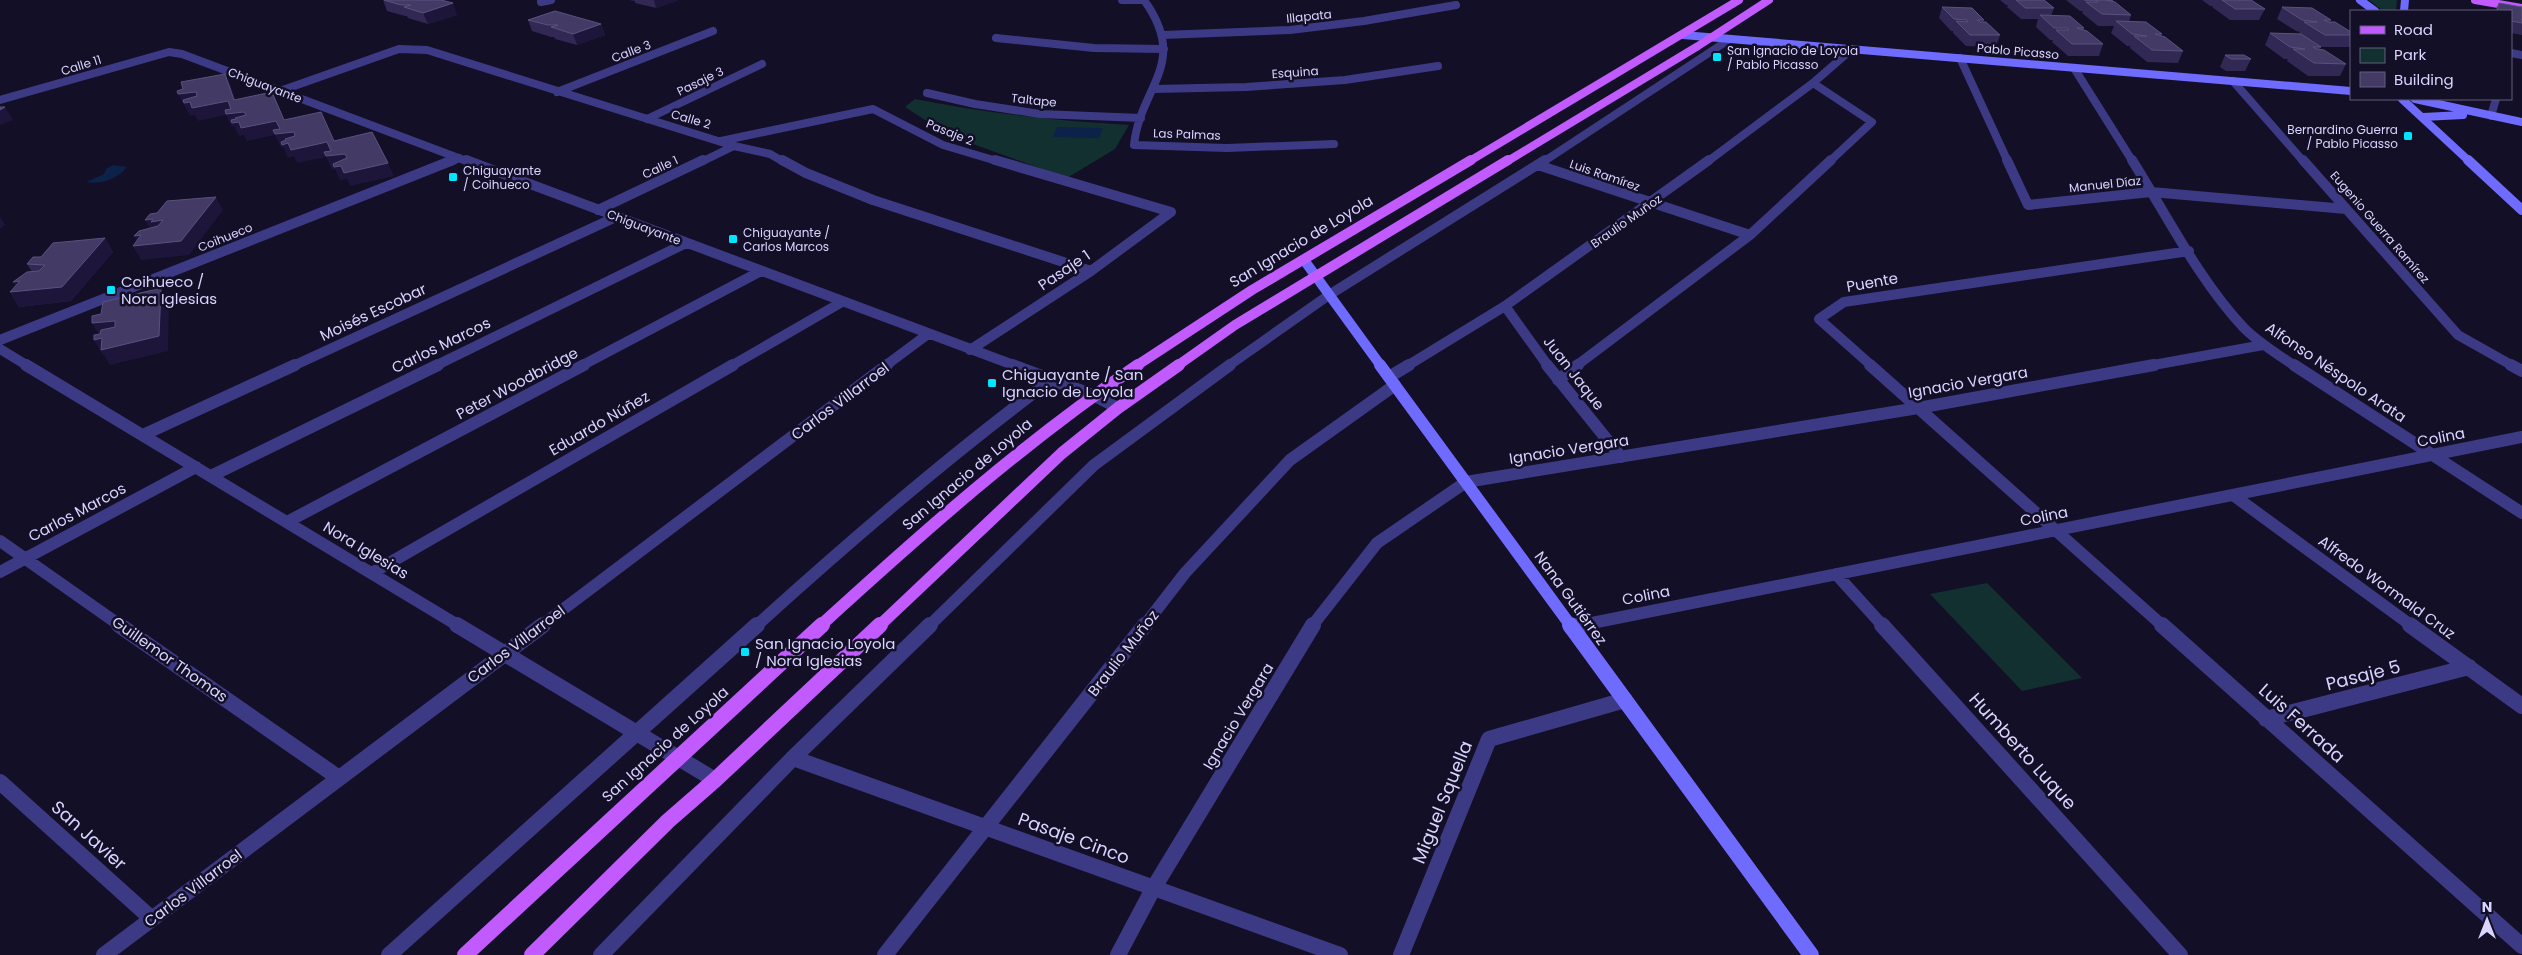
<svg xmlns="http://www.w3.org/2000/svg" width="2522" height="955" viewBox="0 0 2522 955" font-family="Poppins,sans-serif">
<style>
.green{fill:#12302f}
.water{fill:#0c2248}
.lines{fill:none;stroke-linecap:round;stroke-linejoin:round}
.street-far3{stroke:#3d3a85;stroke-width:8}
.street-far2{stroke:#3d3a85;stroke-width:10}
.street-far1{stroke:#3d3a85;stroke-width:12}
.street{stroke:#3d3a85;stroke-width:16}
.secondary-far3{stroke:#6f6bff;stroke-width:8}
.secondary-far2{stroke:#6f6bff;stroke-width:10}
.secondary-far1{stroke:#6f6bff;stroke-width:12}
.secondary{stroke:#6f6bff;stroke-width:16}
.primary-far3{stroke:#c25bff;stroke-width:8}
.primary-far2{stroke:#c25bff;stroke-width:10}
.primary-far1{stroke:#c25bff;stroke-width:12}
.primary{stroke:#c25bff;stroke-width:16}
.wall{fill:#312854}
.shaded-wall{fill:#1d163a}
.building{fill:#433a66;stroke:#5a527e}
.poi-dot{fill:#00e5ff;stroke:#130f26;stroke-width:2}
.labels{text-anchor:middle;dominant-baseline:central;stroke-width:5;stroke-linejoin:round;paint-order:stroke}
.far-street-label{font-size:12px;fill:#d9d4ff;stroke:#130f26}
.far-poi-label{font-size:12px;fill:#d9d4ff;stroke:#130f26;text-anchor:start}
.street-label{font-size:15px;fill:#d9d4ff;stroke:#130f26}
.poi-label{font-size:15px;fill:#d9d4ff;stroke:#130f26;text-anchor:start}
.near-street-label{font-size:18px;fill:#d9d4ff;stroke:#130f26}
</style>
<rect width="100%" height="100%" fill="#130f26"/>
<!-- green -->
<path class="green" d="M2369 0H2397L2396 11H2383Z
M915 99C986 113 1056 121 1129 125L1115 149 1067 178 948 135 905 107Z
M1987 583 2082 678 2022 691 1930 594Z"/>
<!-- water -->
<path class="water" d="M1057 127 1103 128 1099 138 1053 137Z
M113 165 127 167C118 179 101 185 86 182L104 174 106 169Z"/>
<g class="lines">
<!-- street-far3 -->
<path class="street-far3" d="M1122 0H1145
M1144 0C1190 64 1140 86 1134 145L1227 148 1334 144
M541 2 551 0
M1163 35 1290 30 1364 21 1456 5
M996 38 1094 48 1164 49
M2511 53 2522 55
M1960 58 2008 162
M2074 68 2133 162
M2233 81 2304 162
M1813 83 1872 122 1829 162
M1154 89 1246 87 1345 80 1438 66
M280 91 399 49 427 50 734 146 770 154 784 162
M557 92 713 31
M927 93 975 104 1040 114 1141 118
M0 100 169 52 182 54 469 162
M2491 116 2496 99
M647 119 762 64
M721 141 873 109 943 145 1000 162
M450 162 459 158
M701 162 734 146
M1543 162 1730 39
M1707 162 1813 83 1852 49"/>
<!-- street-far2 -->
<path class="street-far2" d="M466 160 1016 366
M782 160 806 173 873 200 1091 271
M995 160 1171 212
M2007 160 2028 205 2151 192 2346 209
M2132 160C2166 214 2200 282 2244 328 2259 343 2277 354 2295 366
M2303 160 2458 335 2513 366
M1538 165 1750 235
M598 210 703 160
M1505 306 1548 366
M0 340 453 160
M0 349 28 366
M970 350 1091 271 1171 212
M293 366 616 217
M435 366 686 243
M581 366 761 271
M731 366 842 302
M885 366 928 334
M1228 366 1329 295 1545 160
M1407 366 1505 306 1709 160
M1576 366 1750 235 1831 160
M1872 366 1819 319 1844 302 2189 251
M2148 366 2263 345"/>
<!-- street-far1 -->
<path class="street-far1" d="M26 365 459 626
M1012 365 1093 395 1118 408
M1547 365 1621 457
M1870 365 2163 626
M2294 365 2522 513
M2511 365 2522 371
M1389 377 1409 365
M1558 380 1578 365
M143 435 295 365
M211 476 438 365
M2233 495 2412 626
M287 522 584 365
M0 541 121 626
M0 572 196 467
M372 573 733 365
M1836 574 1883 626
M541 626 887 365
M756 626C851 540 948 456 1051 380
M929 626 1094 465 1230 365
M1144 626 1185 573 1290 460 1395 385
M1312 626 1377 543 1466 482 1918 408 2154 365
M1577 626 2522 437"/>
<!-- street -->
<path class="street" d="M119 625 339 778
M457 625 715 780
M1882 625 2180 955
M2162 625 2522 946
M2410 625 2522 706
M1571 627 1583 625
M2266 719 2469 667
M793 758 1340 955
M0 782 152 919
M104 955 543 625
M389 955 757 625
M601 955 793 758 930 625
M885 955 1145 625
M1118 955 1153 889 1313 625
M1401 955 1489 739 1625 700"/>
<!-- secondary-far3 -->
<path class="secondary-far3" d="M2360 0 2375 11
M2404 11 2405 0
M1683 35 2351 91
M2402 99 2470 162
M2415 99 2522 122
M2423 117 2463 115"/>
<!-- secondary-far2 -->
<path class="secondary-far2" d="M2468 160 2522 210
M1304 260 1381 366"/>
<!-- secondary-far1 -->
<path class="secondary-far1" d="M1380 365 1571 626"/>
<!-- secondary -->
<path class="secondary" d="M1570 625 1811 955"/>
<!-- primary-far3 -->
<path class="primary-far3" d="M2475 0 2522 8
M1468 162 1739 0
M1506 162 1698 46 1769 0"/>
<!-- primary-far2 -->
<path class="primary-far2" d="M1136 366 1252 290 1471 160
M1177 366 1235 325 1508 160"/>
<!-- primary-far1 -->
<path class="primary-far1" d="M820 626C922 533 1024 442 1138 365
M879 626 1062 453 1118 408 1179 365"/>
<!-- primary -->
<path class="primary" d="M465 955 822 625
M532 955 668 821 715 780 880 625"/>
</g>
<!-- wall -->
<path class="wall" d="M383 0 457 15 428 24 408 18 407 16H405L387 11Z
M629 0H679L656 8 635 3V1Z
M2000 0H2044L2054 8 2051 16 2084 28V30L2103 44 2099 56H2068L2052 42 2053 40H2050L2036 27 2038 19H2021L2007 7 2008 5H2006Z
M2066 0H2113L2112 2 2131 15 2129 22 2162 34 2161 36 2183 51 2178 63 2147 62 2130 48V46H2127L2111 33 2114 26H2098L2082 13 2083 11H2080Z
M2202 0H2251L2265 9 2259 20H2230L2212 7 2213 6H2210Z
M2499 3 2522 7V35L2511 33V11H2495Z
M1942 7 1984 20 1983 22 2000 35 1996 47 1966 46 1953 33V31H1951L1939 18Z
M2282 7 2331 20 2330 22 2351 32 2350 47H2320H2321L2319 50 2346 64 2340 76H2308L2287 61 2288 59H2284L2265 45 2270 33 2300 34 2299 33 2300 32 2296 31 2277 19Z
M528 20 601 24 605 35 577 45 555 39 554 37H551L532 31Z
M2225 55 2251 59 2245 71H2226L2220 67Z
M105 238 113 252 71 301 19 307 10 292 32 272 27 264Z"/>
<!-- shaded-wall -->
<path class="shaded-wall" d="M654 0H679L656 8Z
M453 3 457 15 428 24 423 13Z
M601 24 605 35 577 45 573 34Z
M225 74 231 86 240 112H244L276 121 294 132 327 142 345 154 351 167 388 163 394 176 350 186 347 179 340 180 335 169 332 170 324 152 326 157 297 163 294 156 288 158 283 147H281L275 135 247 141 244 135 239 136 234 126 232 127 226 115 198 121 195 115 190 116 178 94 196 92 228 101 234 100Z
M5 107 13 120 0 125V110Z
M216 197 223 210 189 255 141 260 133 246 140 245 134 236 141 235Z
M0 217 5 225 0 229Z
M153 219 163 220 153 234 145 220Z
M105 238 113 252 71 301 19 307 10 292 19 291 13 282 20 281Z
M161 288 169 303 168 351 110 365 104 355H103L94 340 102 338Z
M115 321 124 335 101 338 92 323Z"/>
<!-- building -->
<path class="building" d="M384 0H441L453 3 423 13 404 7 411 5H401Z
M2016 0H2044L2054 8H2025Z
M2084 0H2113H2106L2115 2 2131 15 2102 14 2086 2H2098L2096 0Z
M2222 0H2251L2265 9H2235Z
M2499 3 2522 7V23L2511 21V11H2497Z
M1942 7 1972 8 1984 20H1977L1980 22H1986L2000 35H1970L1956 21 1968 22 1967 20 1954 19Z
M2282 7 2312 8 2331 20H2324L2328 22H2335L2351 32V35H2325L2304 22H2317L2302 20Z
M555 11 601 24 573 34 551 27 558 25H548L528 20Z
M2040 15 2070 16 2084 28H2077L2087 31 2103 44H2072L2056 30H2069L2067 28H2054Z
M2116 21 2146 22 2162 34H2155L2165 37 2183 51 2152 50 2134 36H2147L2132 34Z
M2270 33 2301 34 2321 47H2313L2317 49 2324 50 2346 64 2314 63 2293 49H2305L2290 47Z
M2225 55H2244L2251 59H2231Z
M225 74 234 100 272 92 284 120 321 112 334 141 372 132 388 163 344 173 341 166 334 167 333 164 347 158 345 154 326 156 324 152 331 151 327 142 291 150 288 143 282 145 281 142 286 140 285 139 295 136 294 132 275 134 273 130 280 129 276 121 241 128 239 122 232 123 231 120 236 119 235 118 246 115 244 112 226 114 225 110 231 109 228 101 192 108 190 102 184 103 183 100 197 96 196 92 178 94 177 91 183 89 181 82Z
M0 107H5L0 110Z
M216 197 181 241 133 246 141 235 134 236 139 231 158 226 163 220 151 222 153 219 145 220 150 214 157 213 167 201Z
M105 238 62 287 10 292 20 281 13 282 27 272 39 271 45 265 27 264 33 257H41L53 243Z
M161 288 159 336 101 350 102 338 94 340V335L100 334 101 330 115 327V321L92 323V316L101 314 103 302Z"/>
<!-- markers -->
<g class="poi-dot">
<rect x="1712" y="52" width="10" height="10" rx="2.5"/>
<rect x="2403" y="131" width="10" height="10" rx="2.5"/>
<rect x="448" y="172" width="10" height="10" rx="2.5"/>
<rect x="728" y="234" width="10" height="10" rx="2.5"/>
<rect x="106" y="285" width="10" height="10" rx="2.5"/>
<rect x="987" y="378" width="10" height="10" rx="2.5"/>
<rect x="740" y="647" width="10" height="10" rx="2.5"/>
</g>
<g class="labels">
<!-- far-street labels -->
<g class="far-street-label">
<text transform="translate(1309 16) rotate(-6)">Illapata</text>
<text transform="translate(631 51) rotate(-21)">Calle 3</text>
<text transform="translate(2018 51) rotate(5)">Pablo Picasso</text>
<text transform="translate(81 65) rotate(-17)">Calle 11</text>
<text transform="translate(1295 72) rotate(-4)">Esquina</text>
<text transform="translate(700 81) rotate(-26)">Pasaje 3</text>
<text transform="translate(265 85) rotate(21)">Chiguayante</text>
<text transform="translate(1034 100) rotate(6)">Taltape</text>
<text transform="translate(691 119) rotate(16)">Calle 2</text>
<text transform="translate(950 132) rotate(22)">Pasaje 2</text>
<text transform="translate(1187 134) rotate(2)">Las Palmas</text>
<text transform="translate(660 167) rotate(-25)">Calle 1</text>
<text transform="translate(1605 175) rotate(19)">Luis Ramírez</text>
<text transform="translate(2105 184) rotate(-6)">Manuel Díaz</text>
<text transform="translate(1626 221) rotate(-35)">Braulio Muñoz</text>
<text transform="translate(644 227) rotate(21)">Chiguayante</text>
<text transform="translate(2380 227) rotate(49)">Eugenio Guerra Ramírez</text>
<text transform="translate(225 237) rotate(-22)">Coihueco</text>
</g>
<!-- far-poi labels -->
<g class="far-poi-label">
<text x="1727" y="50">San Ignacio de Loyola<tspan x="1727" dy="14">/ Pablo Picasso</tspan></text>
<text x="2398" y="129" text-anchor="end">Bernardino Guerra<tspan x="2398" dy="14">/ Pablo Picasso</tspan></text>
<text x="463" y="170">Chiguayante<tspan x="463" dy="14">/ Coihueco</tspan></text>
<text x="743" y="232">Chiguayante /<tspan x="743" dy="14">Carlos Marcos</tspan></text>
</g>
<!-- street labels -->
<g class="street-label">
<text transform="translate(1301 241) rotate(-31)">San Ignacio de Loyola</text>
<text transform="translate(1064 270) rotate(-34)">Pasaje 1</text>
<text transform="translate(1872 282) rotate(-10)">Puente</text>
<text transform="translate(373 312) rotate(-25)">Moisés Escobar</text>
<text transform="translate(441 345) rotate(-26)">Carlos Marcos</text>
<text transform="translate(2336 372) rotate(34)">Alfonso Néspolo Arata</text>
<text transform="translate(1574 373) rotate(52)">Juan Jaque</text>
<text transform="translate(1968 382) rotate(-10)">Ignacio Vergara</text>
<text transform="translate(517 383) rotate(-28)">Peter Woodbridge</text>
<text transform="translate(840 401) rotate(-37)">Carlos Villarroel</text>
<text transform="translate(599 423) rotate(-30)">Eduardo Núñez</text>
<text transform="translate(2441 437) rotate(-11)">Colina</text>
<text transform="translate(1569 449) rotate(-9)">Ignacio Vergara</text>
<text transform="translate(967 474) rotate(-40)">San Ignacio de Loyola</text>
<text transform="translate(77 512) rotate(-28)">Carlos Marcos</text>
<text transform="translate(2044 516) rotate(-11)">Colina</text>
<text transform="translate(366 550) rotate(31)">Nora Iglesias</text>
<text transform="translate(2387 587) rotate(36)">Alfredo Wormald Cruz</text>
<text transform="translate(1646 595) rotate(-11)">Colina</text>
<text transform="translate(1571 598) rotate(54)">Nana Gutiérrez</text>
<text transform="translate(516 644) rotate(-37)">Carlos Villarroel</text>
<text transform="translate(1123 653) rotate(-52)">Braulio Muñoz</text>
<text transform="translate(170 659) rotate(35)">Guillemor Thomas</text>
<text transform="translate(1238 716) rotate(-59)">Ignacio Vergara</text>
<text transform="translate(665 744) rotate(-42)">San Ignacio de Loyola</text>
<text transform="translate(193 888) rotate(-37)">Carlos Villarroel</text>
</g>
<!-- poi labels -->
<g class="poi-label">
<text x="121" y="281">Coihueco /<tspan x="121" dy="17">Nora Iglesias</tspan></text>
<text x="1002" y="374">Chiguayante / San<tspan x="1002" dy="17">Ignacio de Loyola</tspan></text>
<text x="755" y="643">San Ignacio Loyola<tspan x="755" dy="17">/ Nora Iglesias</tspan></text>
</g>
<!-- near-street labels -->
<g class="near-street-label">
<text transform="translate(2363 675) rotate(-14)">Pasaje 5</text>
<text transform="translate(2302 723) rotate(42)">Luis Ferrada</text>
<text transform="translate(2023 751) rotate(48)">Humberto Luque</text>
<text transform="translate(1442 802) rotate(-68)">Miguel Squella</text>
<text transform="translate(89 835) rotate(42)">San Javier</text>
<text transform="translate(1074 838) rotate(20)">Pasaje Cinco</text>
</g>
</g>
<!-- legend -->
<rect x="2350" y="10" width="162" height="90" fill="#130f26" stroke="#625e7d"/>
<rect x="2360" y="26" width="25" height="8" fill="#c25bff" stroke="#625e7d"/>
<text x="2394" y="35" font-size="15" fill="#d9d4ff">Road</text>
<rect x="2360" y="48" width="25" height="15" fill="#12302f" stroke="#625e7d"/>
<text x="2394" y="60" font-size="15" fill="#d9d4ff">Park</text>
<rect x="2360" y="72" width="25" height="15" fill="#433a66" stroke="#625e7d"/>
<text x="2394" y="85" font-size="15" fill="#d9d4ff">Building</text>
<!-- north arrow -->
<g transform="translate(2487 920)" stroke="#130f26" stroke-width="4" paint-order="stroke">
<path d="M0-4L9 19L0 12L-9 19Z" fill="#d9d4ff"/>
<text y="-8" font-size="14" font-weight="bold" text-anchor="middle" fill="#d9d4ff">N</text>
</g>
</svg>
